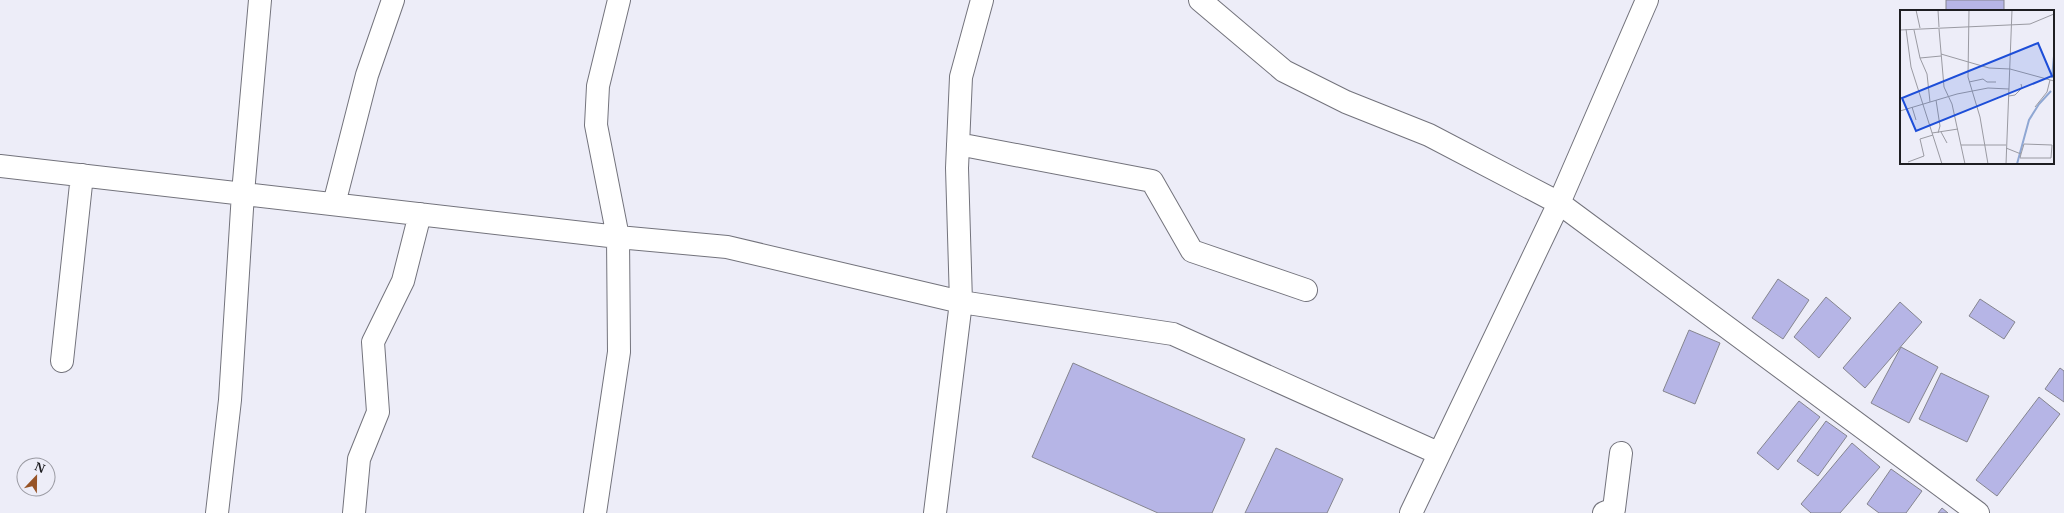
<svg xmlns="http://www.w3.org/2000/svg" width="2064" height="513" viewBox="0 0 2064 513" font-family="'Libre Baskerville',serif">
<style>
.building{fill:#b6b5e6;stroke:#85858f}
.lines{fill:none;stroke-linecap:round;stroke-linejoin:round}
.minor-casing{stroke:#73737c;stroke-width:24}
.minor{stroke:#fff;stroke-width:22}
.inset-river{fill:none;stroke:#8fa7d3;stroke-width:2}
.inset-road{fill:none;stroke:#9a9aa2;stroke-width:1}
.view{fill:#1d4ed8;fill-opacity:0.15;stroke:#1d4ed8;stroke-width:2}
.inset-edge{fill:none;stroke:#1e1e22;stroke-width:2}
</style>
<rect width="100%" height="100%" fill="#ededf8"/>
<!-- building -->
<path class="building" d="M1946 0H2004V11H1946Z
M1778 279 1809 300 1783 339 1752 318Z
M1826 297 1851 318 1819 358 1794 337Z
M1980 299 2015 322 2004 339 1969 316Z
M1900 302 1922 322 1865 388 1843 368Z
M1689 330 1720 343 1695 404 1663 391Z
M1901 347 1938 367 1909 423 1871 403Z
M1073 363 1245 439 1212 513H1158L1032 457Z
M2060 368 2064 371V402L2045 389Z
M1941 373 1989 396 1967 442 1919 419Z
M2039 397 2060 414 1997 496 1976 480Z
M1799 401 1820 417 1778 470 1757 453Z
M1826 421 1847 436 1818 476 1797 461Z
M1852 443 1880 467 1840 513H1811L1801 504Z
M1276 448 1343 479 1327 513H1245Z
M1891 469 1922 491 1906 513H1879L1867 504Z
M1942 508 1948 513H1938Z"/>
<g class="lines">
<!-- minor casing -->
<g class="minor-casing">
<path id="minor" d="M1200 0 1284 71 1346 102 1429 135 1559 203 1978 513
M958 144 1152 181 1192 251 1306 290
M0 166 618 237 727 247 961 302 1173 334 1438 453
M334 204 367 75 393 0
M62 361 82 175
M217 513 230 400 243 193 260 0
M354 513 359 459 378 412 373 342 403 281 420 214
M595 513 619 352 618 237 596 125 598 86 619 0
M935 513 961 302 957 168 961 77 982 0
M1411 513 1559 203 1647 0
M1604 513 1614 509 1621 453"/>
</g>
<!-- minor -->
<use href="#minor" class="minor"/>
</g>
<!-- overview -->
<g transform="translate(1900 10)">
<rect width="154" height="154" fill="#ededf8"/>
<path class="inset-river" d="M152 68 154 46M117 154 129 110 139 94 151 81"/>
<path class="inset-road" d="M16 0 20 18M38 0 39 17M69 0 68 67 80 107 88 154M6 19 11 57 42 154M39 19 44 77 52 94 65 154M0 20 130 14 154 4M14 20 20 48 27 64 30 92M41 44 89 58 110 59 154 71M20 48 41 46M69 72 83 69 87 72H96M109 86 115 85 122 78 121 74M36 90 40 116 38 123M12 97 16 110M135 97 147 82 150 70M0 101 57 84 88 78 109 79M41 122 47 133M32 123 58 119M61 135H106M106 138 121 144 120 148H151L152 135 124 134 121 144M8 152 24 146 20 129 33 125M106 154 112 0"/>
<path class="view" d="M138 33 152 66 16 121 2 88Z"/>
<rect width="154" height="154" class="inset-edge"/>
</g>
<!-- north arrow -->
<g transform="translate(36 477) rotate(22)"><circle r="19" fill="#ededf8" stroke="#9a9aa2"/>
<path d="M0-3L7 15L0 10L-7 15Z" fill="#975326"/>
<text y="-6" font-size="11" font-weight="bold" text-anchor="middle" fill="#1e1e22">N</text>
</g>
</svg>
